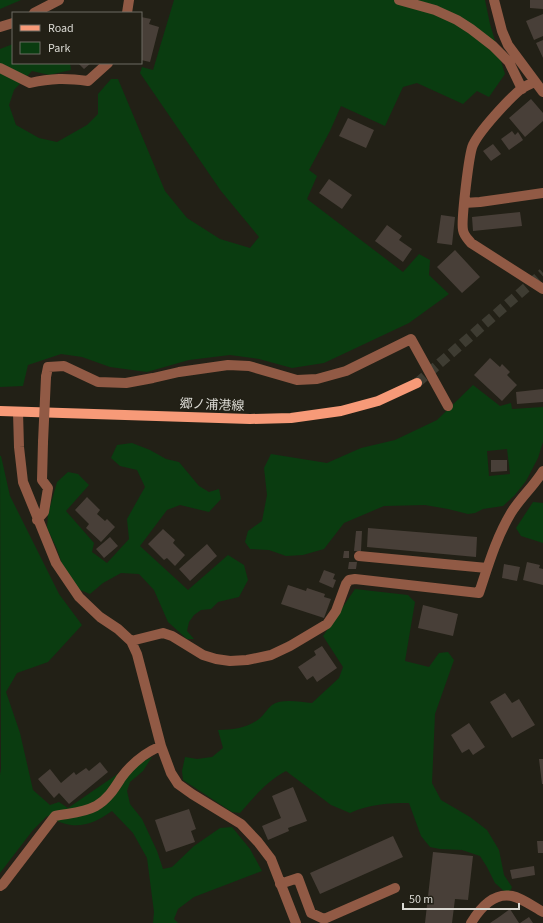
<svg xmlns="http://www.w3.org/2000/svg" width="543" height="923" viewBox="0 0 543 923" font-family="'Source Sans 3','Noto Sans JP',sans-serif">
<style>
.green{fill:#0a3c10;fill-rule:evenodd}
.building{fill:#483f38}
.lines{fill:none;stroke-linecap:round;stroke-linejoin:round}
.major-tunnel{stroke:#3e3c32;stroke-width:10;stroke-dasharray:10 5;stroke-linecap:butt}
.minor{stroke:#915a45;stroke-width:10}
.major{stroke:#f79a78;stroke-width:10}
.minor-bridge{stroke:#915a45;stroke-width:10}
.labels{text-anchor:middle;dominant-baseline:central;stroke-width:3;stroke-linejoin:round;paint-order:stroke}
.street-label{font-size:13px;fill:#dad9d3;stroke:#222016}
</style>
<rect width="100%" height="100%" fill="#222016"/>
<!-- green -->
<path class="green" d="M0 0H21L0 9Z
M174 0H485L490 24 505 74 489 97 477 91 463 104 417 83 403 87 385 126 341 106 330 131 309 170 317 176 307 199 403 272 419 254 430 260 429 275 449 294 409 323 324 363 292 368 259 359 230 355 189 360 147 372 110 367 82 357 61 354 28 365 23 386 0 387V49L13 44V63H70L71 70 49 75 32 71 14 90 9 105 16 125 39 138 57 142 87 125 98 114V94L111 79H118L165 191 187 218 220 239 250 248 259 237 221 191 140 73 142 67 153 70Z
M473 385 500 406 511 403 512 409 543 407V442L538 458 526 481 515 495 503 506 483 509 475 513 468 514 448 509 425 505 384 506 344 523 324 549 303 555 286 556 269 550 250 549 245 542 248 531 262 521 267 495 264 468 271 454 327 463 361 448 395 440 437 420ZM507 449 510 474 489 476 487 451Z
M132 443 150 450 166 459 179 462 199 486 209 492 219 489 221 499 209 512 180 505 167 510 140 546 188 590 228 555 244 565 248 580 239 597 218 602 211 609 201 610 194 615 189 622 187 631 194 639H187L168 622 154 590 139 574 121 573 103 583 90 594 80 590 64 570 57 549 47 528 48 514 57 482 68 472 78 474 89 485 66 511 94 543 92 552 107 563 129 539 127 519 145 487 137 470 120 466 111 458 117 445Z
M0 456H1L10 496 59 594 82 625 48 662 17 673 6 692 20 733 33 790 50 805 59 802 68 808 119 773 152 757 143 771 130 782 127 791 130 804 142 819 157 851 163 869 172 867 194 846 220 828 232 827 250 849 262 871 194 897 178 909 174 919 178 923H153L154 912 147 858 133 833 112 811C88 828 72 830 47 816L33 830 0 873V775L1 769Z
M533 502 543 503V543L521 536 516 528Z
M355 589 408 595 415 602 405 661 429 667 439 653 448 652 454 660 435 714 432 783 441 800 470 817 487 830 499 850 504 875 512 887 510 892H505L495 883 487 867 480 856 462 850 440 849 430 847 421 836 409 803C389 803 369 804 350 813L331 805 286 771C268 780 254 797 240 813L232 812 183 780 182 771 185 757 197 759 212 757 223 748 218 730C233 730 247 728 259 719 264 715 267 709 272 705 282 698 300 702 312 703L339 678 343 667 323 636Z"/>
<!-- building -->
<path class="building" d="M530 0H543V9L530 8Z
M543 14V36L534 40 526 21Z
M141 17 151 19 149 24 159 27 150 62 141 60Z
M543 40V58L536 43Z
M78 63H91L84 69Z
M531 99 543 113V121L525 137 509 118Z
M348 118 374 130 366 148 339 136Z
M512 131 515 135 518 132 523 140 509 150 501 139Z
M493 144 501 154 491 161 483 151Z
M329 179 352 195 342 209 319 193Z
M520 212 522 226 473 231 472 217Z
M441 215 455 217 452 245 437 243Z
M387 225 402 236 399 240 412 249 403 262 375 241Z
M455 250 480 277 462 293 437 267Z
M490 358 500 367 502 364 510 372 507 375 517 385 502 401 474 375Z
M543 389V402L517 404 516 392Z
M491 460H507V471L491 472Z
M87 497 100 510 97 514 105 521 107 519 115 527 101 542 86 528 89 524 75 510Z
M368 528 477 537 476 557 367 547Z
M163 529 175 540 173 543 185 555 175 566 167 558 164 560 148 544Z
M356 531H362L361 551H354Z
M110 537 118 546 104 558 96 549Z
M207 544 217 556 190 581 179 569Z
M344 551H349V558H343Z
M349 562H357L356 569H348Z
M527 562 540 565 539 568 543 569V585L523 580Z
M504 564 520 567 517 581 502 578Z
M324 570 335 574 333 579 336 580 333 588 319 582Z
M288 585 306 591 307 588 325 594 324 597 331 599 324 618 281 604Z
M423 605 458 614 453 636 418 628Z
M322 646 337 668 317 682 313 676 307 680 298 667 316 655 314 651Z
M505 693 512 703 519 699 535 725 512 738 490 702Z
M469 723 485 747 473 755 469 749 462 753 451 735Z
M539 759H543V784H542Z
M100 762 108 772 69 804 59 793 54 798 38 779 50 769 61 783 74 772 76 775 86 768 89 771Z
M293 787 307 821 288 828 289 831 268 840 262 826 281 818 272 796Z
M189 809 196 829 191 831 195 842 166 852 155 820Z
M393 836 403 857 320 894 310 873Z
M537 841H543V853H538Z
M433 852 473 856 468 900 455 899 452 923H425Z
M534 866 535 875 512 879 510 870Z
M510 909 519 923H490L499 917Z
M529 917 533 923H520Z"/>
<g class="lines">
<!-- major-tunnel -->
<path class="major-tunnel" d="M417 383 543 273"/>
<!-- minor -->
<path class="minor" d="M399 0 435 10 457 20 471 29 493 46 509 62 522 89
M494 0 502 31 508 45 543 92
M34 13 59 0
M127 13 129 0
M0 27 13 23
M0 68 30 83C51 78 67 78 88 81L108 63
M535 82C530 84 525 86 521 89 508 100 480 130 473 145 469 153 461 221 463 230 464 236 468 239 471 243L543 289
M464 203 480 202 543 193
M46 377 48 367 64 366 98 382 126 383 153 378 179 372 228 365 249 366 297 380 317 379 346 371 411 339 448 406
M18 412 19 447 23 482 56 563 79 597 100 617 118 629 131 641 137 654 161 746 171 773 178 784 192 794 241 824 258 842 271 859 296 923
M37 520 44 512 48 488 42 480 43 442
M359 556 487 568
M131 641 163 633 172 636 203 655 216 659 230 661 247 660 271 655 290 646 327 624 336 611 346 584 349 580 355 579 479 593C488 566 496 538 511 513 520 498 534 486 543 471
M280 884 298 878 311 913 324 919 395 888
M0 886 3 884 55 816C70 813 83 813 96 806 108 799 114 789 121 778 132 763 144 753 161 746
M471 923C480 908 493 892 512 896 522 898 534 907 543 912"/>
<!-- major -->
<path class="major" d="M0 411 250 419 291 418 341 411 378 401 417 383"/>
<!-- minor-bridge -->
<path class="minor-bridge" d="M43 442 46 377"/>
</g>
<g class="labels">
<!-- street labels -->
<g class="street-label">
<text transform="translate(212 405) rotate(2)">郷ノ浦港線</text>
</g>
</g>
<!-- legend -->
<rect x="12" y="12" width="130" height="52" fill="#222016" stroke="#6c6a62"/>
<rect x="20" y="25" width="20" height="6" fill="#f79a78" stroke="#6c6a62"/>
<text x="48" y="32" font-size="12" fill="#dad9d3">Road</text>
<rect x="20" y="42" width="20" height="12" fill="#0a3c10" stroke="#6c6a62"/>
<text x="48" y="52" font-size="12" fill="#dad9d3">Park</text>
<!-- scale -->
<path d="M403 903v6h116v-6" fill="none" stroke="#dad9d3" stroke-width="2"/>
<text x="409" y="903" font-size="12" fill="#dad9d3" stroke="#222016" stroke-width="3" paint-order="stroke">50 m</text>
</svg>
